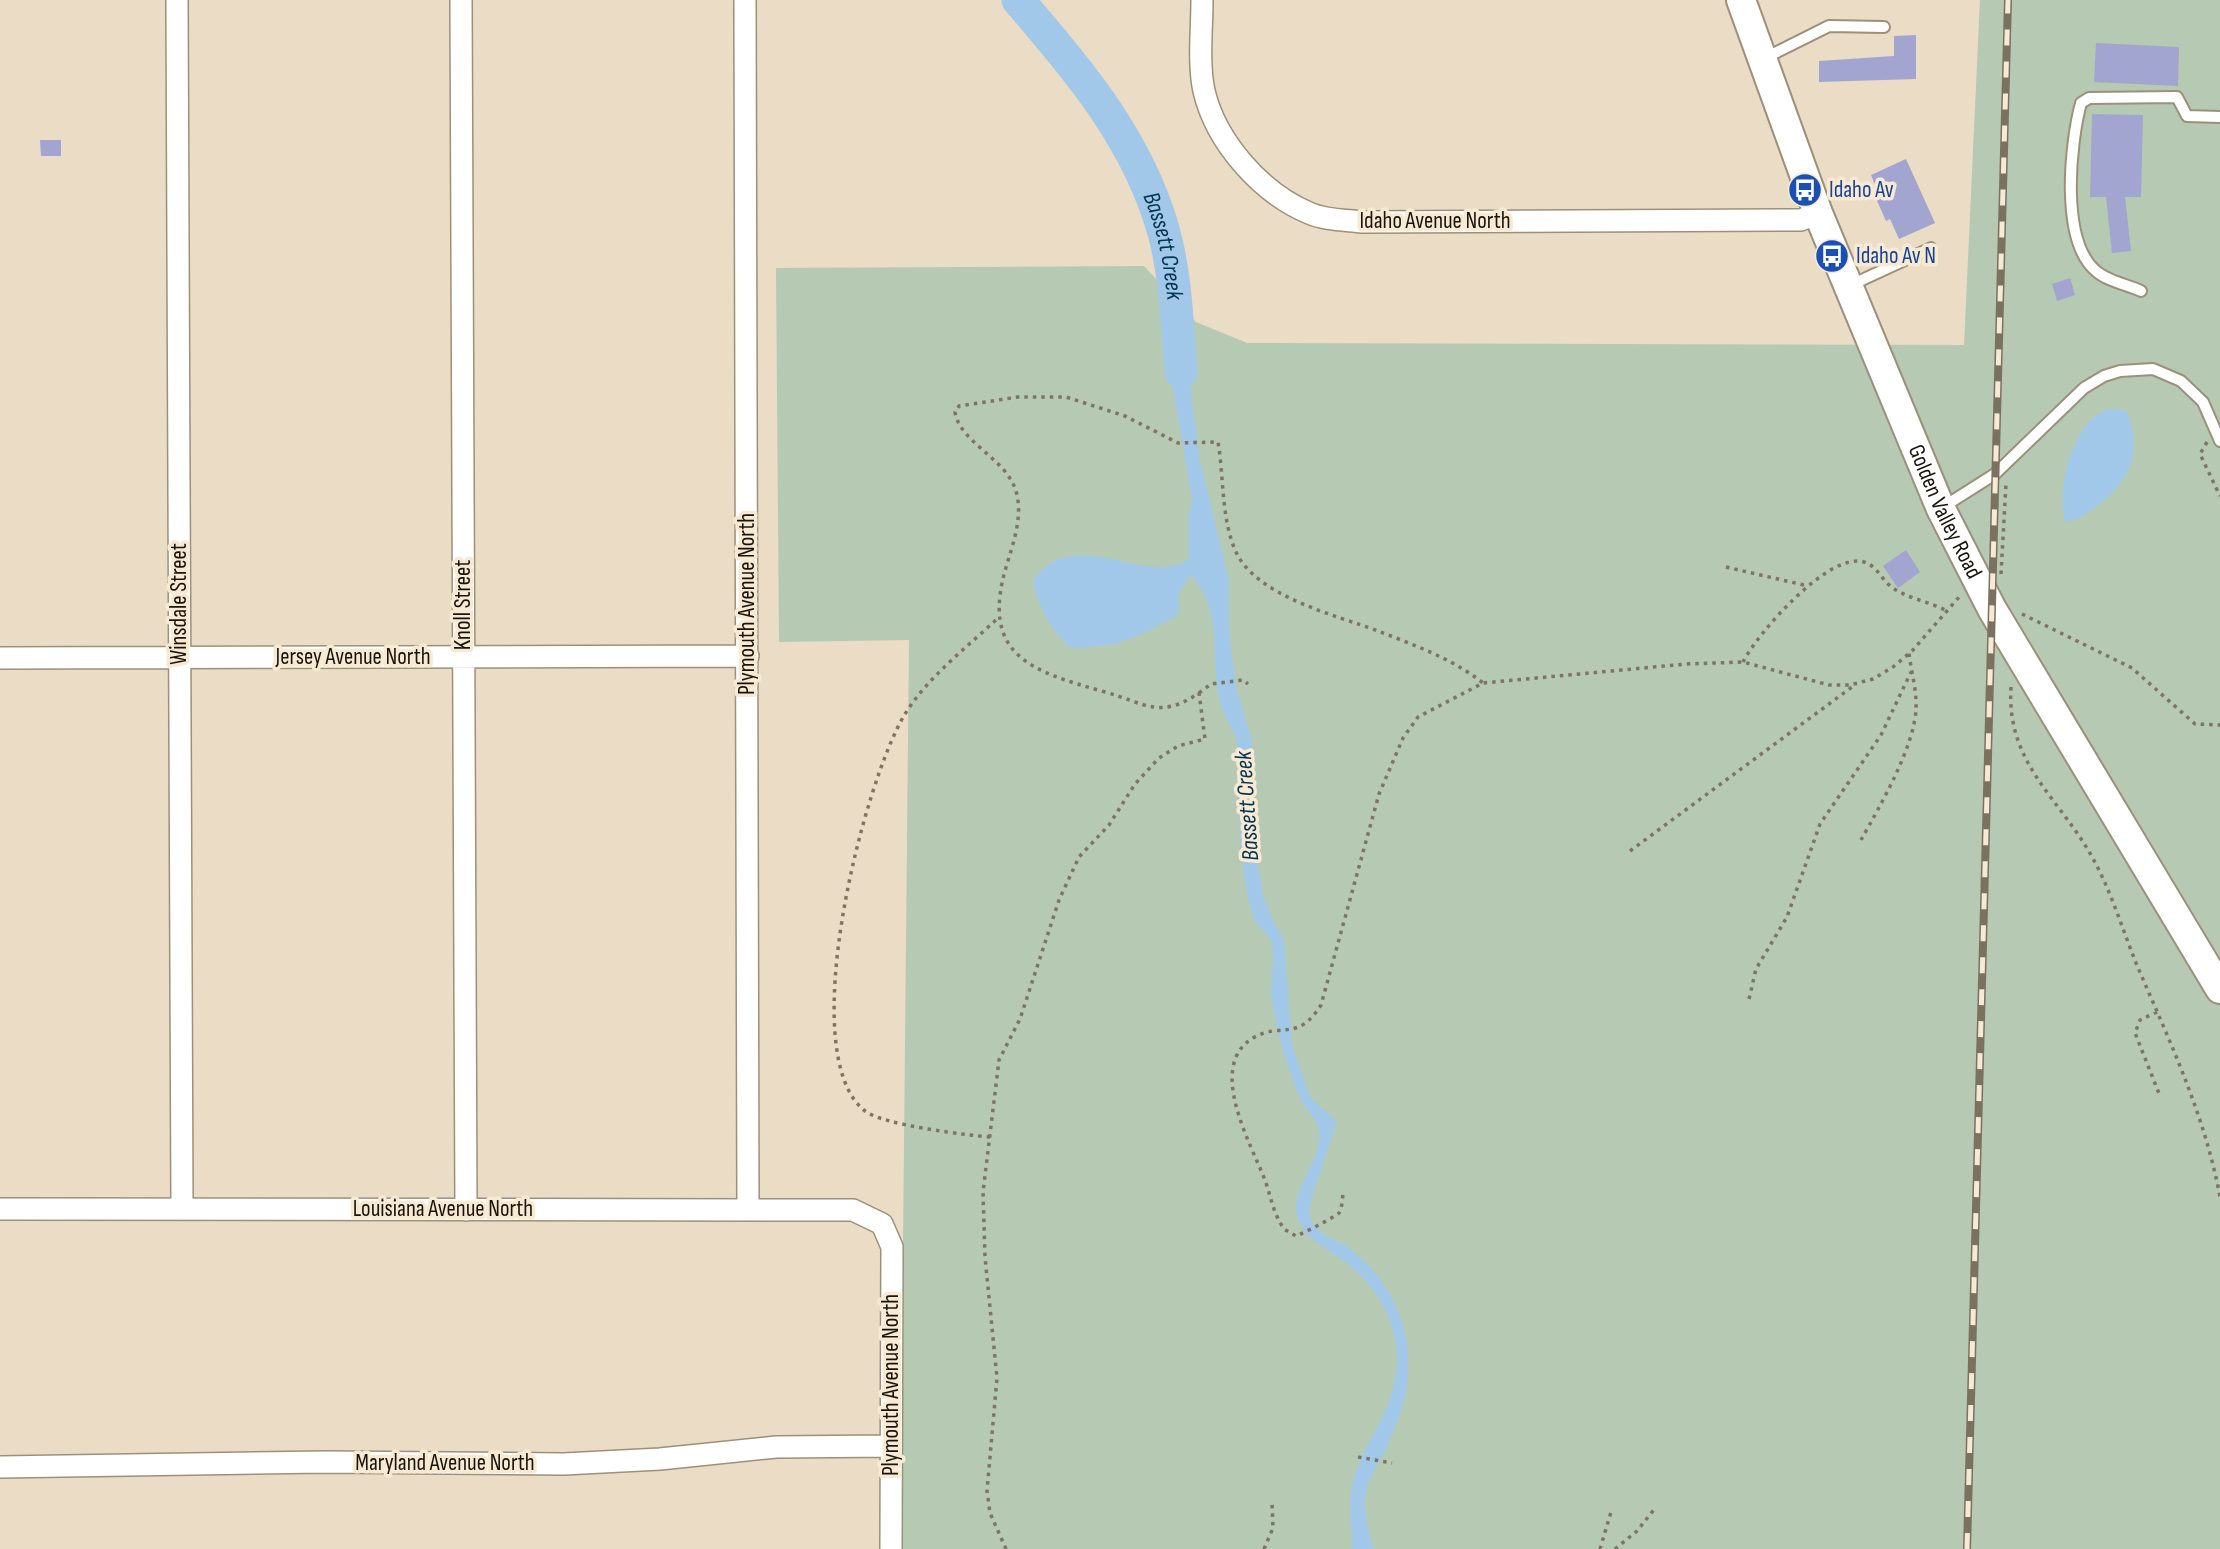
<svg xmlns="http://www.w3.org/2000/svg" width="2220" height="1549" viewBox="0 0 2220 1549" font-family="'Sofia Sans Condensed',sans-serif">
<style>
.green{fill:#b6c9b2}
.water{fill:#a1c8e8}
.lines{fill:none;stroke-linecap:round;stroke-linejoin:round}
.river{stroke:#a1c8e8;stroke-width:33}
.building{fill:#a1a5cf}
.service-casing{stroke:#9d907a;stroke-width:14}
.minor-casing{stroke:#9d907a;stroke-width:24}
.tertiary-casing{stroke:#9d907a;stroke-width:32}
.path{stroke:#7d7464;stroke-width:3.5;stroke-dasharray:3.5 5;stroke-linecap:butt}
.service{stroke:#fff;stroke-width:10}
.minor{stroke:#fff;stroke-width:21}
.tertiary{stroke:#fff;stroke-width:28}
.rail-casing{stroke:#7a7161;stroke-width:8}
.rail{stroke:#f7e9d2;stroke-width:5;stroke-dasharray:16;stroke-linecap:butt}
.labels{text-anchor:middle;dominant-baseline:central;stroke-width:7;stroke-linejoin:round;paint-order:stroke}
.transit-label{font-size:23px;fill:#164399;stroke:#f7e9d2;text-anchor:start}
.street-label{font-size:23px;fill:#18140b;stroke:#f7e9d2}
.water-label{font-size:24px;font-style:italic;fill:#043453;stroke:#f7e9d2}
</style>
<rect width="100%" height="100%" fill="#eadcc5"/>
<!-- green -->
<path class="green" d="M1980 0H2220V1549H900L909 640 779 642 776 268 1144 266 1196 322 1247 343 1964 345Z"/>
<!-- water -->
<path class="water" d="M1171 328 1192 330 1189 377 1200 460 1229 580V629L1236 687 1252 741 1254 758 1250 777 1257 861 1264 897 1276 927 1284 938 1292 1046 1311 1098 1336 1121C1333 1143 1306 1202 1310 1217 1315 1236 1337 1238 1350 1249 1384 1275 1404 1310 1408 1352 1411 1389 1400 1420 1384 1453 1378 1466 1369 1477 1366 1492 1362 1508 1369 1533 1374 1549H1352C1352 1530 1349 1509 1351 1491 1358 1446 1399 1409 1397 1356 1396 1317 1373 1281 1341 1259 1327 1249 1310 1241 1301 1225 1281 1192 1330 1159 1317 1124 1314 1116 1306 1110 1302 1102 1288 1072 1279 1039 1273 1006 1268 984 1276 965 1272 944 1270 934 1261 930 1256 923 1250 912 1246 889 1244 876 1238 832 1238 788 1237 744 1236 730 1227 723 1223 711 1207 667 1227 611 1190 575L1178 596 1179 614C1138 638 1120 647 1071 648 1053 633 1037 605 1033 581 1075 521 1145 589 1189 559L1188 517 1192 500 1173 387Z
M2107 409 2126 410C2135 427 2137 457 2126 475 2115 493 2086 520 2065 522 2057 486 2071 425 2107 409Z"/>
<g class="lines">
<!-- river -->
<path class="river" id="s1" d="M1018 0C1078 69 1137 139 1163 229 1176 275 1177 324 1181 372"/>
</g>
<!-- building -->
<path class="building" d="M1916 35V79L1819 82V61L1894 56V36Z
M2096 43 2179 47 2178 86 2094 82Z
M2092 114 2143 115 2141 197H2125L2131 251 2112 253 2106 197H2090Z
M40 140H61V156H41Z
M1906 159 1935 223 1899 239 1890 219 1886 221 1874 194 1878 192 1871 175Z
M2070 278 2075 295 2057 301 2052 284Z
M1906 550 1920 572 1898 588 1883 566Z"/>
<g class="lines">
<!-- service casing -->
<g class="service-casing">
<path id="service" d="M1765 58 1829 26 1884 27
M1851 285 1931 248
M2141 291C2128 285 2107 281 2096 271 2060 241 2070 144 2081 103L2089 98 2177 97 2187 116 2220 117
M1943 507 1995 474 2084 388 2104 376 2120 371 2153 369 2181 381 2203 402 2220 441"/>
</g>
<!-- minor casing -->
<g class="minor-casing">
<path id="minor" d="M177 0 182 1208
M461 0 466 1210
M745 0 748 1208
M1202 0C1202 29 1198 63 1204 91 1216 142 1261 193 1309 213 1324 220 1345 220 1362 222L1801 220 1818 213
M0 658 748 656
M0 1209 853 1210 882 1224 892 1247 891 1549
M0 1467 325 1462 564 1464 660 1459 776 1447 891 1446"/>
</g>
<!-- tertiary casing -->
<g class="tertiary-casing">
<g id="tertiary">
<path id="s2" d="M1741 0 1818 213 1941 509 1992 609 2220 989"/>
</g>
</g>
<!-- path -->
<path class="path" d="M2207 442 2200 454 2220 496
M1726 567 1808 586
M2001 574 2006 484
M2022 614 2132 668 2195 724 2220 725
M1743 662C1757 634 1829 551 1864 562 1875 565 1880 576 1888 584 1903 598 1929 601 1947 611
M2011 687C2006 762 2058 797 2091 855 2110 888 2122 928 2136 963 2169 1040 2205 1115 2220 1197
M1199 693 1211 684 1243 680 1248 684
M1861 840C1880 806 1915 746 1916 708 1917 691 1911 671 1909 653
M1630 851 1856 684
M1749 999 1756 969 1787 917 1820 824 1881 735 1911 672
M2157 1012 2140 1020 2135 1033 2160 1096
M990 1137C965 1135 883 1125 865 1111 793 1055 864 781 905 714 928 677 966 648 997 619
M1343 1195C1342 1201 1342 1209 1339 1213 1337 1216 1302 1234 1296 1236L1284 1229C1273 1213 1271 1197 1265 1180 1251 1144 1206 1066 1253 1038 1282 1021 1297 1043 1321 1005L1379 794 1403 738 1418 717 1483 683 1686 664 1743 662 1829 685H1850L1873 679 1893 667 1912 651 1960 596
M1358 1457 1392 1463
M1006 1549 990 1513 987 1491 997 1378 985 1257 983 1192 999 1060 1020 1019 1059 900 1079 857 1109 825 1135 784 1159 758 1178 746 1205 739 1199 693C1159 720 1145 703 1105 692 1030 671 979 655 1007 564 1014 541 1023 515 1016 491 1006 458 960 443 955 412L959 406 1018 397H1066L1125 416 1178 443 1218 442C1224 477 1221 519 1236 552 1257 597 1336 615 1378 631 1414 645 1453 659 1483 683
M1264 1549 1273 1528 1272 1502
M1600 1549 1611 1512
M1615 1549 1637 1531 1656 1507"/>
<!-- service -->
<use href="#service" class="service"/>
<!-- minor -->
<use href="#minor" class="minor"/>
<!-- tertiary -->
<use href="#tertiary" class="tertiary"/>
<!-- rail casing -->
<g class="rail-casing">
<path id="rail" d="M1967 1549 2008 0"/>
</g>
<!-- rail -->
<use href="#rail" class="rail"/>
</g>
<!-- icons -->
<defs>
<g id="bus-disc" transform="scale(1.75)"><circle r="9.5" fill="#1a4fb4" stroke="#f7e9d2"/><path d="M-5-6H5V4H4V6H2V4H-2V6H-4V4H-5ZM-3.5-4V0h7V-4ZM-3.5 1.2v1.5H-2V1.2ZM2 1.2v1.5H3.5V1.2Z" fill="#fff"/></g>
</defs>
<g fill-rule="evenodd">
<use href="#bus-disc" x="1805" y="190"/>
<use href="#bus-disc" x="1832" y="256"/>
</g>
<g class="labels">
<!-- transit labels -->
<g class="transit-label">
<text x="1829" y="190">Idaho Av</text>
<text x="1856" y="256">Idaho Av N</text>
</g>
<!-- street labels -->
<g class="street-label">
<text x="1435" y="221">Idaho Avenue North</text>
<text stroke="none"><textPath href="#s2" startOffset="551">Golden Valley Road</textPath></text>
<text transform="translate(179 604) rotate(-90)">Winsdale Street</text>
<text transform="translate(747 604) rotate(-90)">Plymouth Avenue North</text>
<text transform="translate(463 605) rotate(-90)">Knoll Street</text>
<text x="353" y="657">Jersey Avenue North</text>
<text x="443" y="1209">Louisiana Avenue North</text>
<text transform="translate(891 1385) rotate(-90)">Plymouth Avenue North</text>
<text x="445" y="1463">Maryland Avenue North</text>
</g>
<!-- water labels -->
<g class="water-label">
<text stroke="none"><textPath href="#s1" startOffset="290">Bassett Creek</textPath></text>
<text transform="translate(1247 806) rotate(-94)">Bassett Creek</text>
</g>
</g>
</svg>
